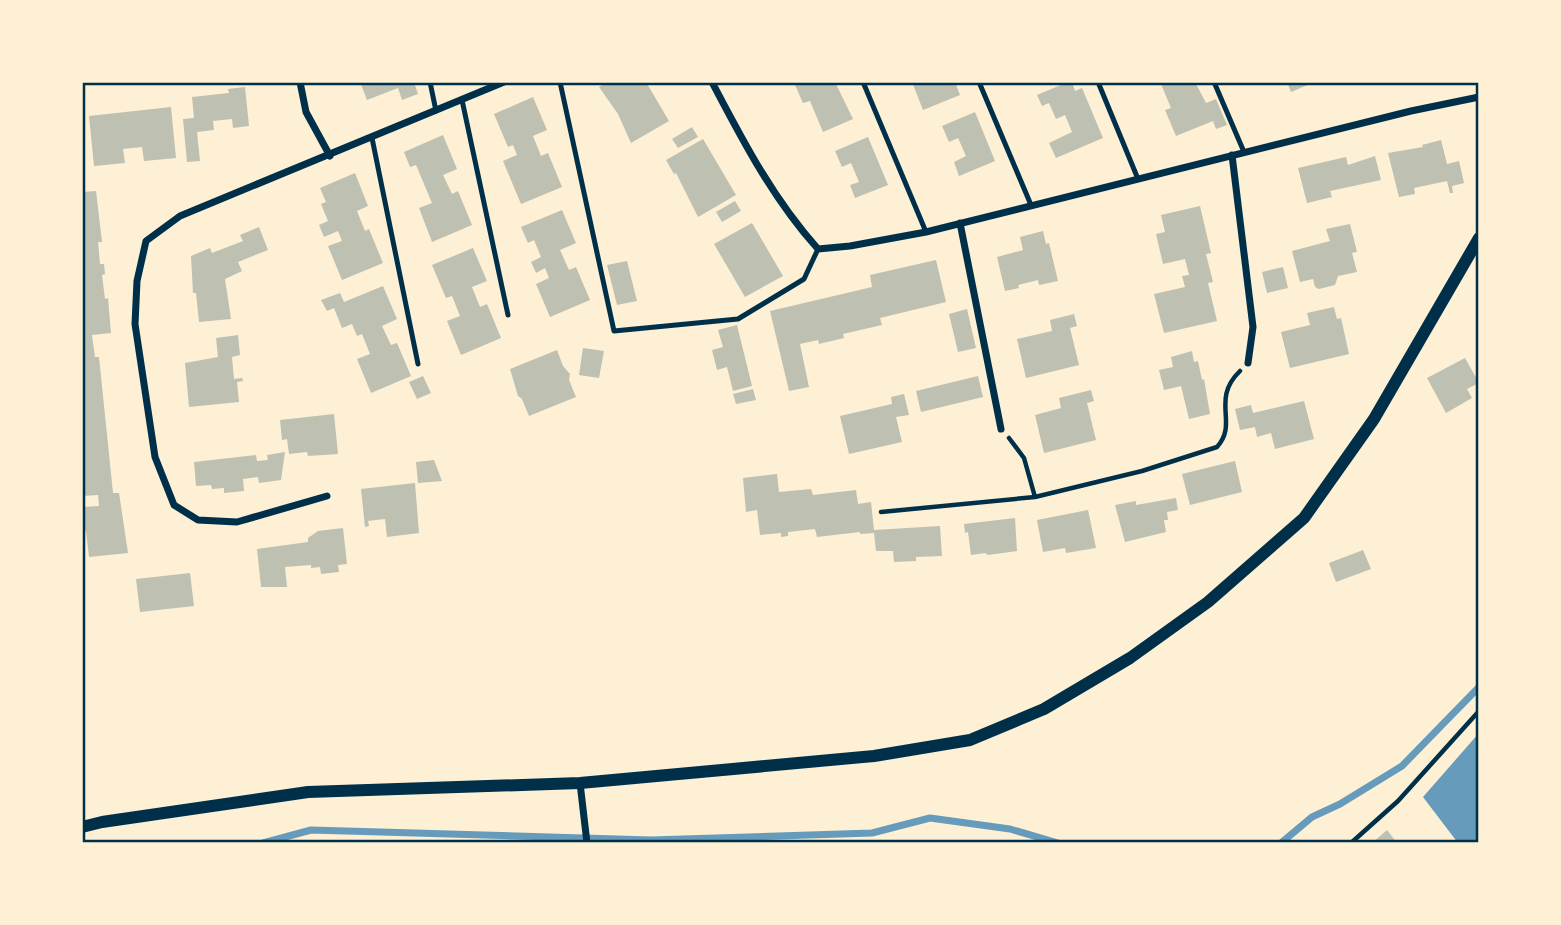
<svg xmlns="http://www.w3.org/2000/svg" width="1561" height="925" viewBox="0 0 1561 925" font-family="Ubuntu,sans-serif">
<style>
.water{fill:#669bbc}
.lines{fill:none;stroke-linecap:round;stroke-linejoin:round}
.stream{stroke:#669bbc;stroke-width:7}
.building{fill:#bec0b2}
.path{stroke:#003049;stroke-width:4.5}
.service{stroke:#003049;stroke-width:5}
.minor{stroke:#003049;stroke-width:7}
.tertiary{stroke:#003049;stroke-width:12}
.neatline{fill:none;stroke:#003049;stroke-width:2.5}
</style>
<rect width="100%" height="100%" fill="#fdf0d5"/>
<!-- water -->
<path class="water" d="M1479 733V843H1458L1423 797Z"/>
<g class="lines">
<!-- stream -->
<path class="stream" d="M263 843 311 830 651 840 872 833 930 818 1010 829 1058 843
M1281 843 1312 817 1340 804 1402 766 1479 687"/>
</g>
<!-- building -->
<path class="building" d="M360 82H414L418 94 402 100 398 88 367 100Z
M607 82H646L669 121 631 143 618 114 599 87Z
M801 82H835L853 119 823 132 810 101 803 103 795 85Z
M912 82H955L960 95 923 110Z
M1068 82H1072L1075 91 1082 88 1103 138 1056 158 1049 143 1072 132 1065 115 1056 119 1049 103 1042 106 1037 95Z
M1165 82H1195L1206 103 1216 99 1227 125 1216 129 1213 121 1176 136 1165 110 1171 108 1161 84Z
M1287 82H1315L1291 92Z
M245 87 249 126 233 128 232 119 213 121 214 130 197 132 200 161 187 162 183 119 194 118 192 97 229 93 228 89Z
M533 97 547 130 533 136 541 156 548 153 562 187 521 204 503 161 517 155 513 145 508 147 494 114Z
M171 107 176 158 144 161 142 147 123 149 125 163 94 166 89 116Z
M975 112 995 161 959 176 954 162 966 156 958 138 949 142 942 126Z
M692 127 698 137 678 148 672 139Z
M443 135 457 169 443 175 452 194 458 191 472 225 432 242 419 208 432 203 416 165 410 167 404 152Z
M868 137 888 185 855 198 850 185 859 182 851 163 842 167 835 151Z
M703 139 736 195 698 217 676 173 674 174 666 160Z
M1441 140 1447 164 1459 161 1464 183 1452 186 1453 193H1450L1447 181 1414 188 1415 194 1399 197 1388 153 1423 147 1422 145Z
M1375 156 1381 180 1330 191 1332 197 1307 203 1298 168 1346 157 1348 165Z
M355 173 368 206 357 211 365 231 369 229 383 263 342 280 328 246 342 241 338 231 324 237 319 225 328 221 321 204 326 202 320 188Z
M96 191 102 242H98L100 264H104L105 274 102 275 105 299 108 298 111 333 92 335 95 357H99L113 493H119L128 553 89 557 86 531H82V507L99 506 98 495 83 496 82 493V192Z
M735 201 741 211 722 222 716 212Z
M1200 206 1211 253 1206 254 1213 282 1208 283 1217 321 1164 333 1154 294 1185 287 1182 276 1189 275 1185 259 1163 264 1156 234 1165 232 1161 215Z
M562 210 576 243 560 250 569 270 576 267 590 300 550 317 536 284 549 278 545 268 536 273 531 262 541 257 534 240 528 243 521 227Z
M752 223 783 276 745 297 714 244Z
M1350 224 1357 252 1352 253 1357 272 1338 276 1335 285 1319 289 1315 287 1313 279 1300 282 1292 251 1330 241 1326 229Z
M259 227 268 250 238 262 242 271 225 279 231 319 199 322 196 293H193L191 256 210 248 212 253 243 241 240 235Z
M1043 231 1046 244 1049 243 1058 281 1039 285 1038 280 1018 285 1019 288 1005 291 997 257 1023 250 1020 237Z
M473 248 487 281 472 287 480 307 487 304 501 338 461 355 447 321 460 316 452 296 446 298 432 265Z
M936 260 946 302 880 318 882 325 843 334 844 338 819 344 818 340 800 344 809 387 789 391 770 311 872 287 870 275Z
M627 261 637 301 617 305 607 265Z
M1283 267 1288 288 1267 293 1262 272Z
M383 286 397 319 382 326 391 345 397 343 411 376 371 393 357 359 370 354 362 334 357 336 352 324 342 328 334 308 327 311 321 300 340 293 344 302Z
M1334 307 1337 319 1341 318 1349 354 1290 368 1281 332 1310 325 1307 313Z
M967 309 976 348 958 352 949 314Z
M1074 314 1077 326 1070 328 1079 365 1026 378 1017 339 1052 331 1050 320Z
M737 325 752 386 733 391 727 367 717 370 712 350 723 347 718 330Z
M238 335 240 355 232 357 234 379 242 378 243 381 237 382 239 402 189 407 185 363 218 357 216 338Z
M583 348 604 351 599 378 579 375Z
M557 350 563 366 570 374 569 380 576 397 529 416 522 399 518 396 510 369Z
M1192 351 1194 362 1198 361 1202 380 1204 379 1210 414 1189 419 1181 386 1164 390 1159 370 1173 367 1171 357Z
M1465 358 1479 383 1467 389 1472 398 1446 413 1427 378Z
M423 376 431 393 417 399 409 382Z
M978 376 983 397 921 412 916 391Z
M753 389 756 400 736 404 733 394Z
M1091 390 1094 401 1087 403 1096 440 1044 453 1035 415 1061 408 1059 398Z
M904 394 909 415 896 417 902 442 849 454 840 416 892 404 891 397Z
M1304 401 1314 439 1275 449 1271 433 1257 437 1255 427 1240 430 1235 409 1251 405 1253 413Z
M334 414 338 454 308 456 307 452 289 454 287 439 282 440 280 420Z
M285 452 281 480 259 483 258 477 243 479 244 491 224 493V488L212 489 211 485 196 486 194 462 256 455 257 461 268 460 267 455Z
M434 460 442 481 418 483 416 462Z
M1235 461 1242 492 1190 505 1182 474Z
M777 474 779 492 811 489 813 495 856 490 858 504 871 502 874 530 940 526 942 556 916 557V561L894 562 893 551H876L874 533 860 534V532L817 537 815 529 788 532V536L781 537V533L760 535 757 510 746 512 743 478Z
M415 483 419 533 387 537 385 519 368 521 369 526 365 527 361 489Z
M1176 498 1178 510 1167 512 1168 520H1164L1166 532 1125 542 1115 505 1136 501V505Z
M1088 510 1096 548 1066 553 1065 548 1043 552 1037 520Z
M1015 518 1017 551 988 555 985 553 971 555 968 532 965 533 964 524Z
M343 528 347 564 338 565 339 572 321 574 320 567 311 568V565L285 567 287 587H261L257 549 308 542V538L318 531Z
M1363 550 1371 569 1336 582 1329 563Z
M190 573 194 606 140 612 136 579Z
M1387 830 1397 843H1372Z"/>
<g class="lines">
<!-- path -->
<path class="path" d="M1009 438 1024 458 1035 497
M881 512 1035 497 1142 471 1217 447C1239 423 1210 400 1240 371
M1351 843 1398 801 1479 711"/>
<!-- service -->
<path class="service" d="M430 82 436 111
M560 82 614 331 738 319 804 279 818 249
M863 82 926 232
M979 82 1031 205
M1098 82 1138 179
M1214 82 1244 152
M462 100 508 315
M372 138 418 364"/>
<!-- minor -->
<path class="minor" d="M300 82 306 112 330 156
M712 82C743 141 773 199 818 249L850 246 926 232 1411 111 1479 97
M1232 155 1253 327 1248 363
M960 223 1001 429
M327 496 237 522 198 520 174 505 155 457 135 324 137 281 146 241 180 216 504 82
M580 783 587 843"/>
<!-- tertiary -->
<path class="tertiary" d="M82 827 102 822 308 792 580 783 874 756 970 740 1044 709 1130 658 1208 602 1304 518 1374 419 1479 238"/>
</g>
<!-- border -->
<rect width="1561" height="925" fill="none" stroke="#fdf0d5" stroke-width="168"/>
<rect x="84" y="84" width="1393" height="757" class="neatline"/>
</svg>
